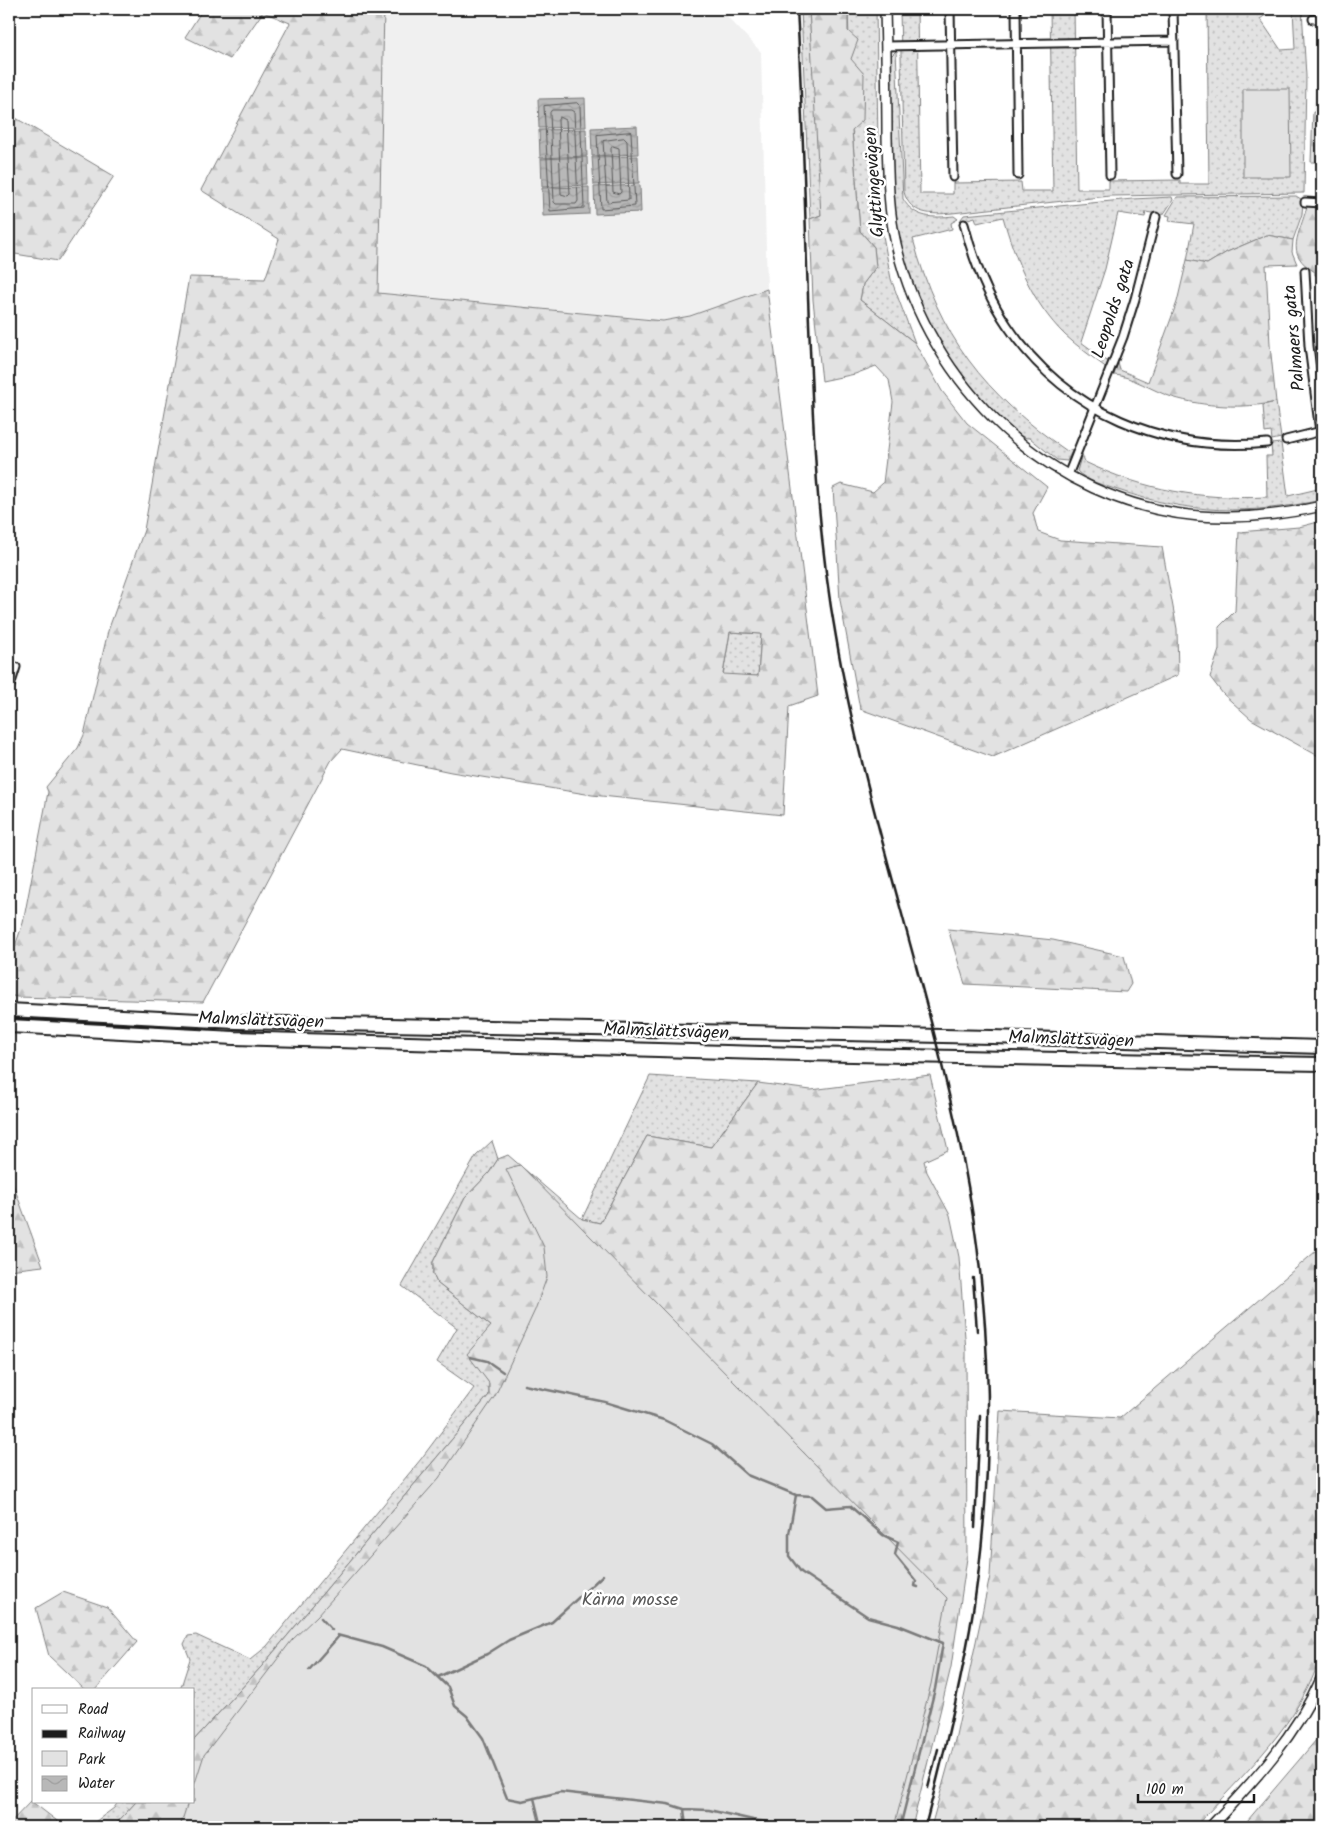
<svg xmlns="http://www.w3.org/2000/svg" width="1331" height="1836" viewBox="0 0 1331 1836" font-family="Kalam,sans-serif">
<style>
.built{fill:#f0f0f0}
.grass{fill:url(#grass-dots);stroke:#7f7f7f}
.forest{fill:url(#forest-firs);stroke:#7f7f7f;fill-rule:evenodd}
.park{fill:#e2e2e2;stroke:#7f7f7f}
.water{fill:url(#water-waves);stroke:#7a7a7a}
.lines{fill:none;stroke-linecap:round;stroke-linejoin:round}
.shore{stroke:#5a5a5a;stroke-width:1}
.stream{stroke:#7a7a7a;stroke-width:2.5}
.minor-casing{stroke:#1c1c1c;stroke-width:11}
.tertiary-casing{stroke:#1c1c1c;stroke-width:12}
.motorway-casing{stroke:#1c1c1c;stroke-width:16}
.minor{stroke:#fff;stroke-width:7}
.tertiary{stroke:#fff;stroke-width:9}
.motorway{stroke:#fff;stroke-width:12}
.rail{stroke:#1c1c1c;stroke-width:2.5}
.labels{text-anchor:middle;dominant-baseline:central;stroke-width:5;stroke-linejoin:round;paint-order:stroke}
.street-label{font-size:18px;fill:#1c1c1c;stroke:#fff}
.park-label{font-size:18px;fill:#575757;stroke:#fff}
</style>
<defs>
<pattern id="grass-dots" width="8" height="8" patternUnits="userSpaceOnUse" patternTransform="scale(1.25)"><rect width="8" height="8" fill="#e2e2e2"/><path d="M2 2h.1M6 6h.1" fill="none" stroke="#c1c1c1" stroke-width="1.8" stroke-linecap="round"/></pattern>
<pattern id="forest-firs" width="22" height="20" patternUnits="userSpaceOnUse" patternTransform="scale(1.25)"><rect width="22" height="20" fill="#e2e2e2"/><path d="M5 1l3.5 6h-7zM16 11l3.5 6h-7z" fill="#c1c1c1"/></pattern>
<pattern id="water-waves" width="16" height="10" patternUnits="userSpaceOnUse" patternTransform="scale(1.25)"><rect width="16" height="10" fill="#b8b8b8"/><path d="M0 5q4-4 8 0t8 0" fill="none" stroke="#9e9e9e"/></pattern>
</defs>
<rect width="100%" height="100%" fill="#fff"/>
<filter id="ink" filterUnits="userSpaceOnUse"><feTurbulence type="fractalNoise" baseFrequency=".02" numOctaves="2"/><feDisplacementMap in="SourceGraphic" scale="10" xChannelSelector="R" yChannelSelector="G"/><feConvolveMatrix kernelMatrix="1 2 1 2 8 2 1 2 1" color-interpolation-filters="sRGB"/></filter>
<g filter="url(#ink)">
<!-- built -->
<path class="built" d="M384 9H720L761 52 767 289 690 316 663 321 377 293Z
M1322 55V113L1313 112 1317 56Z"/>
<!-- grass -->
<path class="grass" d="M801 9H809L821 188V215L810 219Z
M848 9H876L879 214 891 279 915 343 860 300 863 284 876 267 874 247 860 231 852 130Z
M900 9H917L920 194H953V183L1021 182 1022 191H1053L1050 9H1074L1077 189H1109V181L1180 180V184H1209L1207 9H1274L1260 19 1281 50 1295 49 1293 9H1302L1306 76 1304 193 1110 196 952 213C932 215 910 215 904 192Z
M896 51 903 199C915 219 933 218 954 216L958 219 951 223 952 229 913 239C939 336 984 394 1067 451L1073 449 1067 461 1057 460 1030 438C1014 439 996 415 986 404 941 355 907 290 897 223 889 168 892 111 891 56Z
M1296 196 1301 199 1303 202 1302 214 1293 240 1267 235 1227 252 1207 264 1187 260 1194 224 1169 221 1170 216 1166 215 1177 197Z
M1172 197 1173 200 1163 215 1146 212 1145 217 1118 213 1105 269 1081 342 1107 361 1112 359 1106 371 1104 366C1091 356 1077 346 1065 335 1032 303 1015 259 1003 217L977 223 975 217 961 221V219L964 215 1133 199Z
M1276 402 1281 438 1272 440 1271 432 1265 433 1263 405Z
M1281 443 1288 496 1322 488V500C1249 515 1189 514 1118 490 1106 486 1086 481 1077 471L1082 454 1085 462C1143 490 1203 500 1267 497L1266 456H1272L1271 444Z
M730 632 761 634 758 676 723 675Z
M650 1076 758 1083 711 1147 647 1136 600 1223 582 1219Z
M492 1141 498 1159 489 1173 465 1198 433 1262V1274L437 1283 491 1326 483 1373 489 1383V1395L262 1666 194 1740V1690H180L190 1659 184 1644 188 1636 196 1635 250 1660 267 1646 421 1459 474 1388 437 1362 457 1328 402 1286 476 1156Z
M118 1802H136L113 1827H88L114 1808Z"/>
<!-- forest -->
<path class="forest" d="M203 9H384L378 293 663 321 690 316 767 289 818 696 789 706 783 815 592 795 451 772 342 749 331 761 203 1002 17 997 9 995V954L15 946 23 923 48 792 46 787 78 748 84 735 108 631 144 530 189 277 265 279 279 239 201 190 290 23 263 12 230 59 185 37ZM730 632 761 634 758 676 723 674Z
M809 9H848V31L858 40 851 59 864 74 863 120 852 130 860 231 874 247 876 267 863 284 860 300 915 343 942 391 967 423 1047 487 1033 513 1038 532 1060 540 1162 547 1177 629 1178 675 993 757 860 709 840 600 833 488 841 484 873 492 883 483 893 402 889 380 876 366 855 374 822 381 813 300 810 219 821 215Z
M1313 112 1322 113V162H1311Z
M9 114 114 176 58 261 9 253Z
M1307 206 1321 207 1322 276 1315 275V272C1283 253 1300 235 1307 206Z
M1267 235 1293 240 1292 252 1297 264 1266 265 1270 345 1276 402C1244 409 1204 407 1172 397 1155 392 1129 375 1114 375L1118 363 1120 370 1148 382 1177 302 1187 260 1207 264 1227 252Z
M1322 521V758L1251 719 1223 694 1210 677 1219 650V627L1235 611 1239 532 1299 527Z
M948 929 1053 940 1124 956 1131 984 1126 992 965 984Z
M930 1075 948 1150 924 1161 927 1172 950 1215 959 1257 966 1351 967 1558 951 1667 912 1827H113L136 1802H194V1740L262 1666 489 1395V1383L467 1354 491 1326 437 1283 433 1274V1262L465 1198 489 1173 498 1159 508 1155 582 1219 600 1223 647 1136 711 1147 758 1083 811 1090Z
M9 1173 43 1266 9 1270Z
M1322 1246V1650C1304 1721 1242 1775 1195 1827H931L955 1740 990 1576 1000 1411 1120 1418Z
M63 1592 107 1607 137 1642 95 1690H85L49 1656 36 1608Z
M1322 1733V1827H1242Z
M31 1801 65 1827H9V1824Z"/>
<!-- park -->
<path class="park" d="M1243 89H1290L1291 177H1243Z
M520 1165 947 1598 931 1684 894 1827H180L188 1802H194V1786L204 1755 292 1640 318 1615 439 1478 495 1396 535 1310 547 1277 544 1247 506 1169Z"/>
<!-- water -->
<path class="water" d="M585 98 586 127 539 128 538 99Z
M637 126 638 154 592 156 591 128Z
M586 129 587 156 540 158 539 130Z
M638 156 639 183 594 185 592 157Z
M587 157 588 185 542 187 541 159Z
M640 185 641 212 595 214 594 187Z
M589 187V214L543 216 542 188Z"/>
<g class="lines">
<!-- shore -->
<path class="shore" d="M577 103 580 106 584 208 550 211 544 106Z
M552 110H571L574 112 578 201 576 204H556L554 202 550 113Z
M560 117 566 120 570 194 568 196 561 194 558 120Z
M631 132 635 206 601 209 597 135Z
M624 138 627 141 629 200 607 202 603 141Z
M613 146 619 148 621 192 619 194 613 192 611 149Z"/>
<!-- stream -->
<path class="stream" d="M470 1357 487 1361 503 1372
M524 1385 605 1402 664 1420 712 1444 747 1475 796 1495 812 1496 826 1508 850 1506 883 1535 898 1542 895 1555 916 1581 915 1586 918 1587
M796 1495 789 1534V1556L801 1572 868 1617 898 1625 943 1643 935 1689 900 1827
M321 1618 332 1630
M337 1635 382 1647 426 1666 448 1687 455 1706 467 1716 483 1738 507 1798 522 1801 560 1792 668 1804 684 1809 686 1827
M309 1670 339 1636
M438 1677 487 1654 509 1640 552 1622 603 1575
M534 1798 541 1827
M684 1809 709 1810 753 1820 807 1827"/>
<!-- minor casing -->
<g class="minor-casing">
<path id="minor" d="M950 9 953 177
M1016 9 1018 175
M1107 9 1110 175
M1173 9 1177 174
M1313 19H1322
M886 46 1174 41
M1305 202 1322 203
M964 224C973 259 986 294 1007 325 1065 412 1165 453 1267 443
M1305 271 1309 346 1320 432
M1286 440 1322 431
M1068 475 1123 337 1135 299 1156 217
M9 665 16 667 9 689"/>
</g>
<!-- tertiary casing -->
<g class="tertiary-casing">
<path id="tertiary" d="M885 9C886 51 887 94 887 137 888 172 888 209 896 244 929 386 1050 503 1199 516 1241 519 1282 515 1322 506
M1210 1827C1254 1781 1296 1736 1322 1677"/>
</g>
<!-- motorway casing -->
<g class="motorway-casing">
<path id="motorway" d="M9 1010 236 1022 992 1037 1322 1047
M9 1026 234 1038 800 1054 1322 1064"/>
</g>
<!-- minor -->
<use href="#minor" class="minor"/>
<!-- tertiary -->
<use href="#tertiary" class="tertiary"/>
<!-- motorway -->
<use href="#motorway" class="motorway"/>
<!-- rail -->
<path class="rail" d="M797 9C803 114 805 219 809 323 813 429 817 533 836 637 866 814 928 983 963 1159 993 1312 997 1474 970 1629 958 1696 942 1762 925 1827
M973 1278 977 1331
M975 1528 980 1415
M928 1788 938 1749"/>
</g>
</g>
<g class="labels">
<!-- street labels -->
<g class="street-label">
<text transform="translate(875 182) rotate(-94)">Glyttingevägen</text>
<text transform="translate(1114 309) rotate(-72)">Leopolds gata</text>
<text transform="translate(1295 338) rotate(-95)">Palmaers gata</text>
<text transform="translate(261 1021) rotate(2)">Malmslättsvägen</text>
<text transform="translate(666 1032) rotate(2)">Malmslättsvägen</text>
<text transform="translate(1071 1040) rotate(2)">Malmslättsvägen</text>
</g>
<!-- park labels -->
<g class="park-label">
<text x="630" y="1600">Kärna mosse</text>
</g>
</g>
<!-- margin -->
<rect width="1331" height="1836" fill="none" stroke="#fff" stroke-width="30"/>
<rect x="15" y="15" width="1301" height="1806" fill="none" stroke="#1c1c1c" stroke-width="2" filter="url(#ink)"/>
<!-- legend -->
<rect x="32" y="1688" width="162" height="115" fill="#ffffff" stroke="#a4a4a4"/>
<rect x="42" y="1705" width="25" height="8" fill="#ffffff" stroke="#a4a4a4"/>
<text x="78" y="1714" font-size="15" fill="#1c1c1c">Road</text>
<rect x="42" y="1730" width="25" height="8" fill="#1c1c1c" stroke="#a4a4a4"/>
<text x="78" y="1738" font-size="15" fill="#1c1c1c">Railway</text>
<rect x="42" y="1751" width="25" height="15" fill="#e2e2e2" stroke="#a4a4a4"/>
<text x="78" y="1764" font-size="15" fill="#1c1c1c">Park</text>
<rect x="42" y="1776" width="25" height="15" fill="url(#water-waves)" stroke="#a4a4a4"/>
<text x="78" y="1788" font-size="15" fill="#1c1c1c">Water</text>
<!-- scale -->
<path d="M1138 1794v8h116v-8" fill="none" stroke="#1c1c1c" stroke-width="2.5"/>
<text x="1146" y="1794" font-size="15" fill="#1c1c1c" stroke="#ffffff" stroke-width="4" paint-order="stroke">100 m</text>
</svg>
